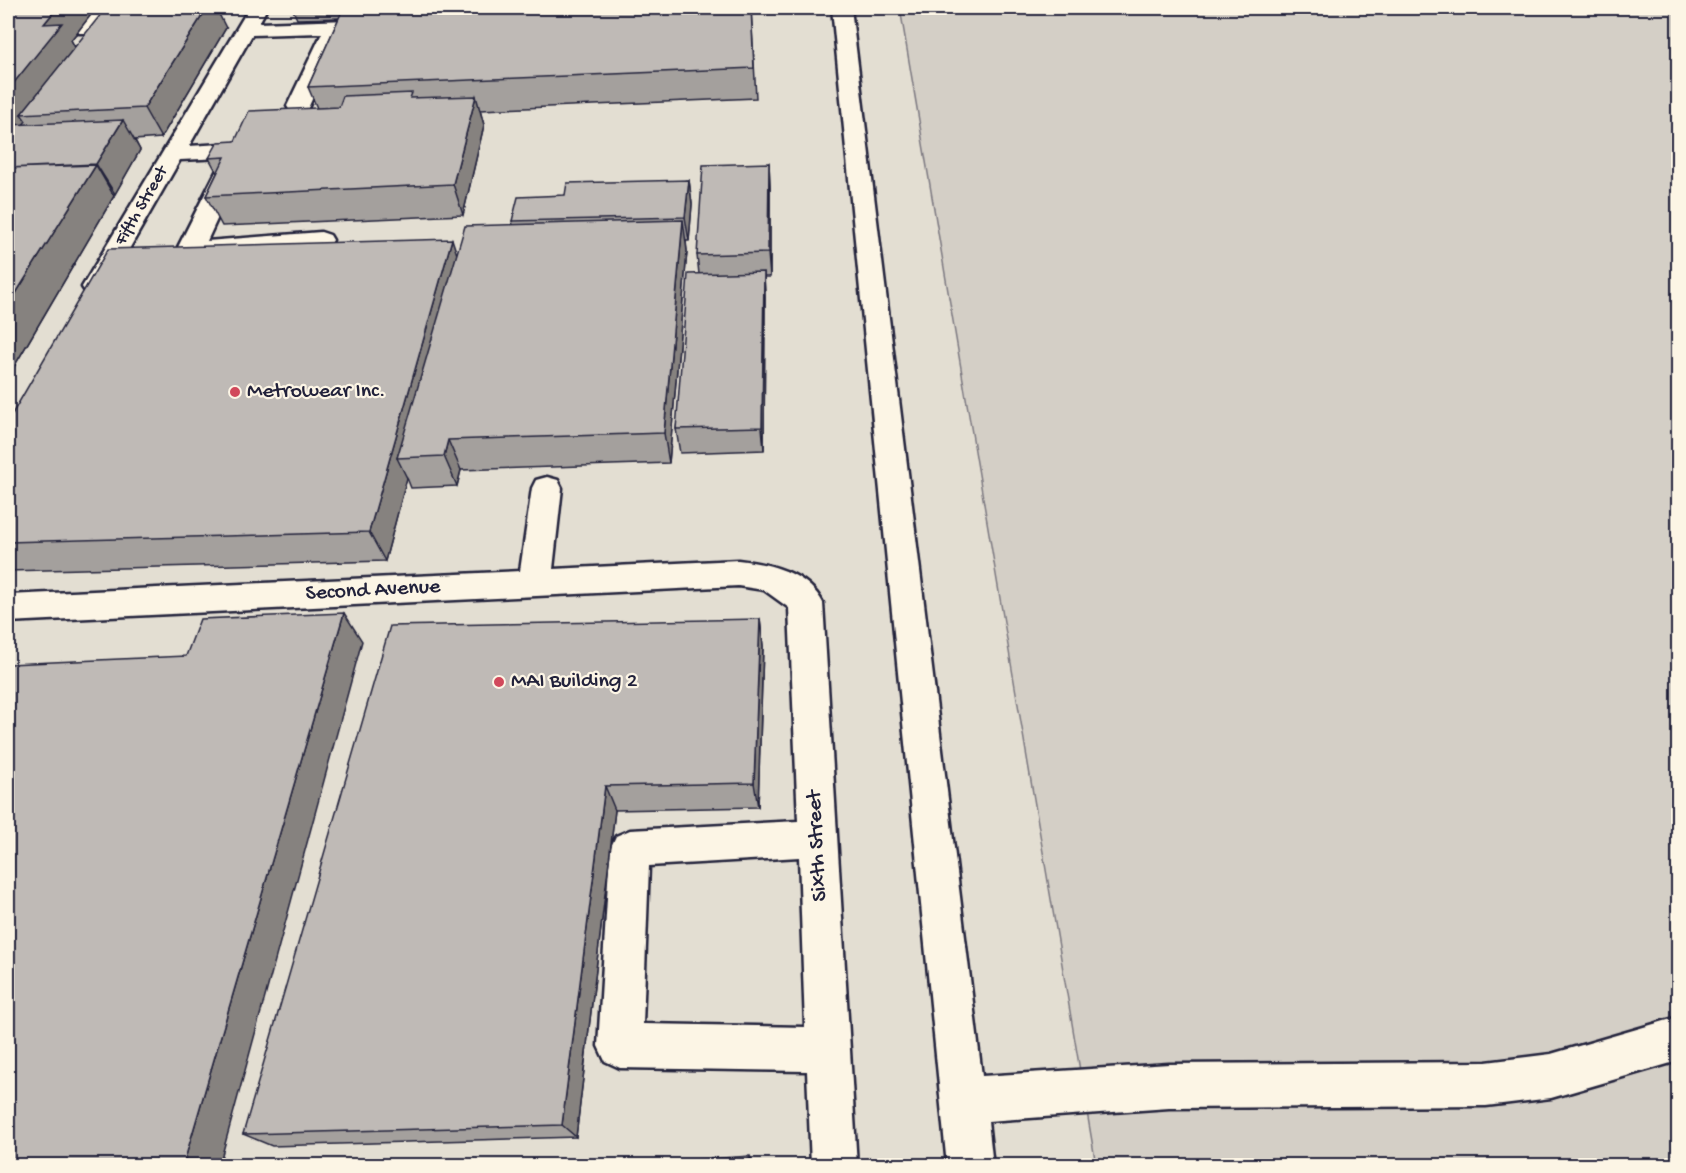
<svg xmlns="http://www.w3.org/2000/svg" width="1686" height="1173" viewBox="0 0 1686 1173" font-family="'Gochi Hand',sans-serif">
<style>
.built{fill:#e3ded2}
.green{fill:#d4cfc6;stroke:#7b7880;stroke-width:1.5}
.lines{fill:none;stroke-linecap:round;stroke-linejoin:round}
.minor-casing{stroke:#22223b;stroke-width:5}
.minor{fill:#fcf5e5;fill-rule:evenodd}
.wall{fill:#a4a09d;stroke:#22223b;stroke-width:1.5}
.shaded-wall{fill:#86827f;stroke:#22223b;stroke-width:1.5}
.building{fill:#bfbab6;stroke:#22223b;stroke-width:1.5}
.poi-dot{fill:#d1495b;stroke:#fcf5e5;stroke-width:2}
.labels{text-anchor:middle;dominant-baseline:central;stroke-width:4.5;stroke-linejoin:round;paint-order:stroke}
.far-street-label{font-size:18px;fill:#22223b;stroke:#fcf5e5}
.poi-label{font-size:22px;fill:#22223b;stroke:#fcf5e5;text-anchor:start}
.street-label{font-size:22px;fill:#22223b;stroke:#fcf5e5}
</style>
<rect width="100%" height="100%" fill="#f3edde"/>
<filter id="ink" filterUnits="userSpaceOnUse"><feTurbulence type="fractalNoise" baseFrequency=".0167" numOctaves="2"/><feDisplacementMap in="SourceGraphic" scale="12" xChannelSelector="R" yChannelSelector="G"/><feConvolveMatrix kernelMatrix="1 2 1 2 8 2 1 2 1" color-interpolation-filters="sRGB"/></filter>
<g filter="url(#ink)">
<!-- built -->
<path class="built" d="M8 8H900L1096 1165H8Z"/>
<!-- green -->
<path class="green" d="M900 8H1678V1165H1096Z"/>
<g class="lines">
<!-- minor casing -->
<g class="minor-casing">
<path id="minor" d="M94 8H114L93 33H79L76 29Z
M249 8H267L259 23 379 19 386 21 389 25 386 29 342 32 309 106 306 111 298 113 290 111 287 106 322 33 252 35 189 146 238 143 246 145 249 150 207 241 321 232 330 235 333 240 330 245 321 248 196 257 182 252 178 247 223 158 180 160 104 293 95 295 86 293 82 287Z
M832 8H851L982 1076 1169 1064 1486 1062 1551 1054 1678 1017V1061L1551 1098 1486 1106 1169 1108 988 1121 993 1166H947Z
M547 477 558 480 562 488 553 569 738 560C770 564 807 572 823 603L857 1166H811L807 1071 620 1068 605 1061 598 1046 610 849 616 836 630 830 798 821 789 608 764 590 738 586 8 622V595L520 571 532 488 536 480ZM799 857 805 1027 643 1024 649 866Z"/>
</g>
<!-- minor -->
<use href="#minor" class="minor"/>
</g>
<!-- wall -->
<path class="wall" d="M8 8H85L90 16 71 40 75 47 226 28 161 138 135 140 140 150 115 194H113L114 196 8 377Z
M292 8H751L756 98 480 110 484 125 463 215 222 226 206 196 217 173 209 158 235 141 317 108 308 87 339 18 297 19Z
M769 163 770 187V277H764L765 296 764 450 680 453 676 429 699 274 697 255Z
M689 180 692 204 689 241H686L687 251 669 463 461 470 457 486 411 488 407 478 385 561 8 571V421L457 255 513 225 512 221 565 195Z
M760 619 763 646 758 807 615 810 576 1137 272 1146 243 1134Z"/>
<!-- shaded-wall -->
<path class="shaded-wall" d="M57 8H85L90 16 71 40 78 53 21 114 26 121 8 144V90L44 24Z
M207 8H216L226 28 161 138 144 108Z
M476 96 484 125 463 215 453 184Z
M123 120 140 150 115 194 96 164Z
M769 163 770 187V277L768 253Z
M96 165 114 196 8 377V306Z
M689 180 692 204 689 241 685 217Z
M683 220 687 251 669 463 664 433Z
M452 239 462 270 397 458 407 478 385 561 369 532Z
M764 272 765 296 764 450 762 427Z
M448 440 461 470 457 486 444 456Z
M344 613 362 641 219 1166H183Z
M760 619 763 646 758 807 754 783Z
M605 786 615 810 576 1137 562 1125Z
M750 1156 754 1166H750Z"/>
<!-- building -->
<path class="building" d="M8 8H57L44 24 62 23 8 90Z
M106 8H207L144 108 21 114Z
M372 8H751L754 68 308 87 343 9Z
M412 93 410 98 476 96 453 184 206 196 225 157 209 158 218 142 235 141 249 111 339 107 343 96Z
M123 120 96 164 8 168V125Z
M769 163 768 253 697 255 703 165Z
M96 165 8 306V168Z
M689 180 685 217 512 221 518 197 565 195 567 183Z
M683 220 664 433 448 440 444 456 397 458 465 226Z
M452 239 369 532 8 542V421L108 249Z
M764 272 762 427 676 429 688 274Z
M344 613 183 1166H8V666L9 664 186 656 200 619Z
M760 619 754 783 605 786 562 1125 243 1134 390 626Z
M750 1156V1166H605Z"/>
</g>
<!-- markers -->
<g class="poi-dot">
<circle cx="235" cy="392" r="6"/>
<circle cx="499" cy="682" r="6"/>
</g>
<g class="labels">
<!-- far-street labels -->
<g class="far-street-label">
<text transform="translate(142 206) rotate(-60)">Fifth Street</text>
</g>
<!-- poi labels -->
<g class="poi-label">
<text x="247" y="392">Metrowear Inc.</text>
<text x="511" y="682">MAI Building 2</text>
</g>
<!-- street labels -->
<g class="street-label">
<text transform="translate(373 591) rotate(-3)">Second Avenue</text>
<text transform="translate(818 846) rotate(-93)">Sixth Street</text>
</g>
</g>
<!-- margin -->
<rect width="1686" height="1173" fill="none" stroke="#fcf5e5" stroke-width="30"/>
<rect x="15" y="15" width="1656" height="1143" fill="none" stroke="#22223b" stroke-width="2" filter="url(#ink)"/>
</svg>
